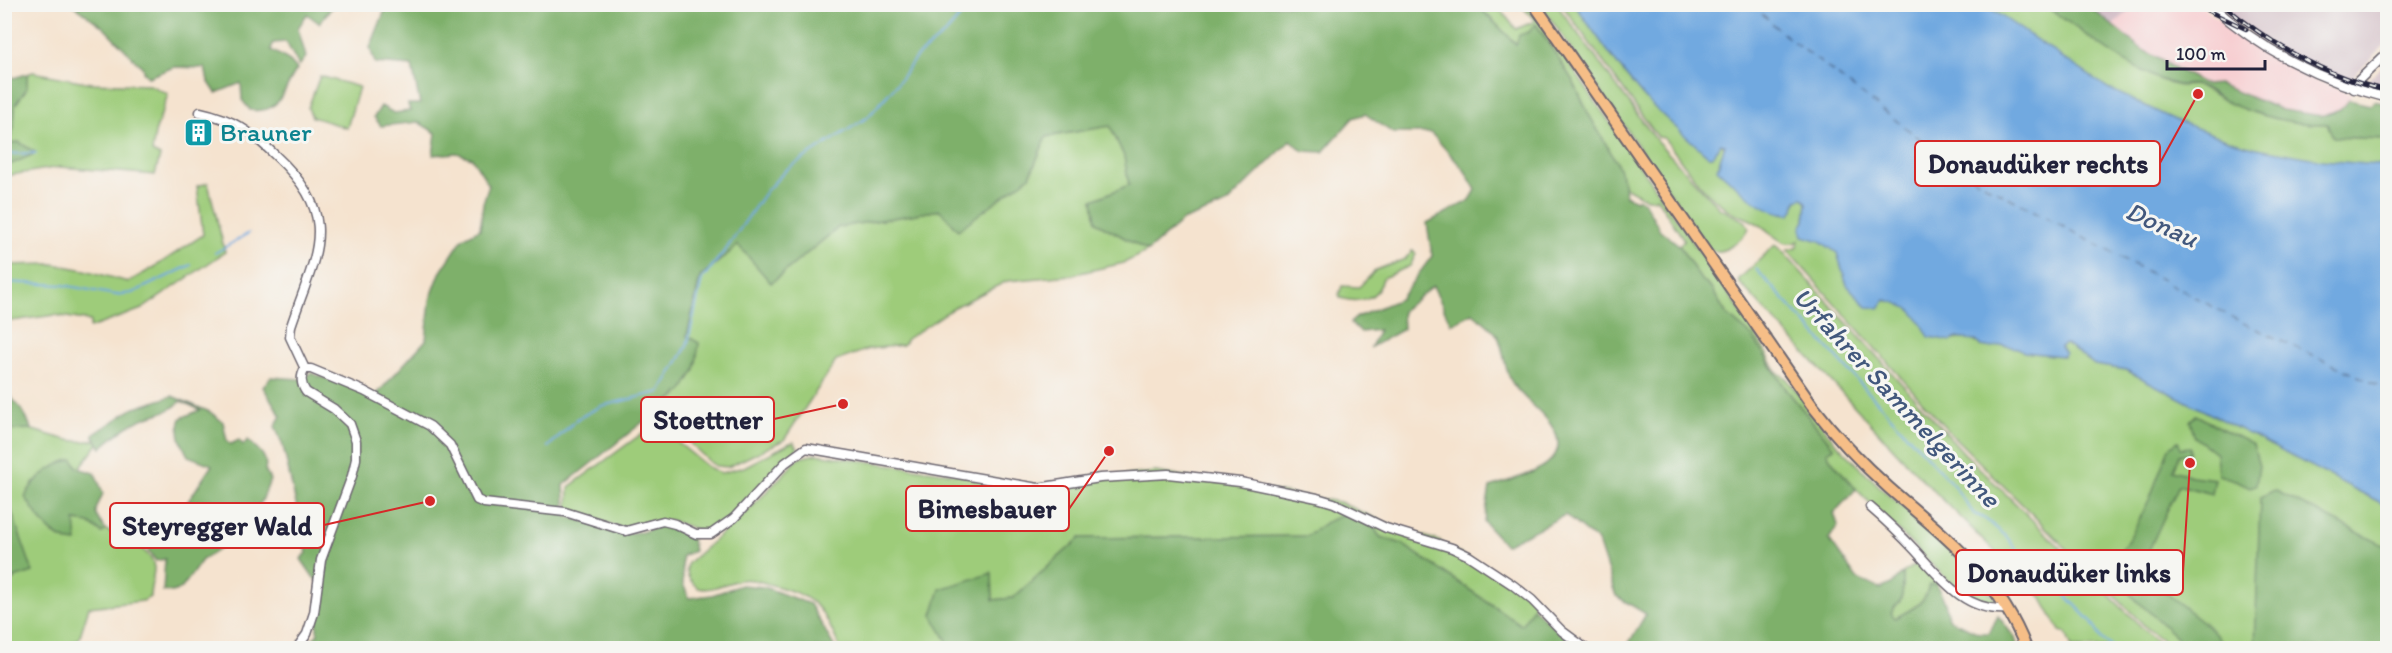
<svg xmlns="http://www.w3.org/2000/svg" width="2392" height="653" viewBox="0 0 2392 653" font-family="Itim,sans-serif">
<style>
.built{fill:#f7cfd2}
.industrial{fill:#d2bdc6}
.green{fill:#9ecc7a;stroke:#60775a;stroke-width:1.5}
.forest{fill:#7eb06a;stroke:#506952;stroke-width:1.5}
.water{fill:#71a9e0;stroke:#4a668e;stroke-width:1.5}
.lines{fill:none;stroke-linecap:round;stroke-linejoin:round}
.stream{stroke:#71a9e0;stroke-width:2}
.ferry{stroke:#42587d;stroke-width:1.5;stroke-dasharray:8 6;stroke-linecap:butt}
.minor-casing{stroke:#6c666f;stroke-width:11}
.major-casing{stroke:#6c666f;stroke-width:14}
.minor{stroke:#fff;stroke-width:8}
.major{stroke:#f6be87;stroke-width:10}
.rail-casing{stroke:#22223b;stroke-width:4.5}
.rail{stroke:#f6f6f2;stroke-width:2;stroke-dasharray:7;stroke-linecap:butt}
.labels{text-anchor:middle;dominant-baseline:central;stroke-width:6;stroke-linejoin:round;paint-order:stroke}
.culture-label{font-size:26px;fill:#0d838f;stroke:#f6f6f2;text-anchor:start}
.water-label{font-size:27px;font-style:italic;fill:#42587d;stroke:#f6f6f2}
.leader{fill:none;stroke:#d62828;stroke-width:2}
.callout-dot{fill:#d62828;stroke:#f6f6f2;stroke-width:2}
.callout{fill:#f6f6f2;stroke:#d62828;stroke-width:2}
.callout-label{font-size:27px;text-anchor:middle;font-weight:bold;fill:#22223b}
</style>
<rect width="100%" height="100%" fill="#f6f6f2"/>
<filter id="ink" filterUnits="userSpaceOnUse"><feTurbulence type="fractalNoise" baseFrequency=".0167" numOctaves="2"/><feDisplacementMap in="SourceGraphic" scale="12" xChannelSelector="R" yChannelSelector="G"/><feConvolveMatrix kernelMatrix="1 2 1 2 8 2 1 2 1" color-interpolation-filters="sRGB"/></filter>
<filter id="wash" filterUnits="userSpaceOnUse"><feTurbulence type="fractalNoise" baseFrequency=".008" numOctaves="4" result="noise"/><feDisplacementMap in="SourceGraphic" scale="24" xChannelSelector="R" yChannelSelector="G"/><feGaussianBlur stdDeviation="1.35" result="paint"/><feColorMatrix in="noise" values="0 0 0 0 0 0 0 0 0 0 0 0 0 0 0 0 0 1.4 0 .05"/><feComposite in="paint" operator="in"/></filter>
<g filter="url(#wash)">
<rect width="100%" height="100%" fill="#f5e3cf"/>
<polygon class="built" points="2136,5 2200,5 2234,32 2274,58 2315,80 2351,94 2349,100 2340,109 2330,114 2313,115 2282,110 2218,84 2206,85 2143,50 2112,26"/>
<g class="industrial">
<polygon points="2087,5 2136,5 2112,26"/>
<polygon points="2216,5 2387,5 2387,43 2347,82 2316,69 2271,45"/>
<polygon points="2387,61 2387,95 2365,89 2368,81"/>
</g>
<g class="green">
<polygon points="1477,5 1499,8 1516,29 1535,21 1521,5 1526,5 1541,23 1752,328 1777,372 1787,379 1833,440 1883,490 1948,545 1970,567 1996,601 1996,605 1989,606 1962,594 1856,489 1831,460 1827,452 1834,448 1786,389 1753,337 1727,315 1712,290 1699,277 1679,245 1684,240 1656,197 1654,199 1647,199 1625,187 1617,163 1589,115 1573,81 1537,25 1516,44"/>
<path d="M1541,5H1557L1657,141L1719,208L1745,221L1749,228C1743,240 1722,257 1709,249Z"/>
<path d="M1562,5H1575L1624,73L1645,98L1708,156H1712L1721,143L1793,204L1796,200L1803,198L1807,203L1805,221L1801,228L1838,253L1847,285L1885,300L1904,304L1951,341C1960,337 1973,339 1981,346L2001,345L2018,348L2024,352L2063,356L2059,347L2065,344L2095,365L2126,370L2387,506V648H2172L2148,629L1954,437L1787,250L1796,248L1799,241C1783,250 1773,233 1760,225C1749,218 1736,215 1726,208C1701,192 1682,161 1664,138L1658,137L1654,132Z"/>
<path d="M1985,5H2044L2104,47L2152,76L2171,84L2180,86L2197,85L2224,100L2257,113L2296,122L2328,124L2334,137L2387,139V166C2294,166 2190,135 2109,89C2066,64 2026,33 1985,5Z"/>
<polygon points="33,72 91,83 150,85 168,94 155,133 152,152 160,156 155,175 60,167 5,176 4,167 36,153 19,142 8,145 14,127 15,105 27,88 27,74"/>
<polygon points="320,76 359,87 347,128 312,117 308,108"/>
<polygon points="1110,126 1124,156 1129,185 1093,200 1096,222 1148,251 1124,263 1071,275 1007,281 955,307 907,339 903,345 869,349 836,361 784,440 728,467 716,466 711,463 680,434 652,415 683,390 687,336 700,277 739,245 771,283 839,227 940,210 1030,176 1046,137"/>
<polygon points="208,183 225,252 142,309 90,328 90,321 55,315 5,322 4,265 53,264 85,270 128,282 153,268 203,235 197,186"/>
<polygon points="1775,245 1783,252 1964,453 2163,648 2072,648 2066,633 2060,631 2041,597 1919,476 1739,282 1739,279"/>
<path d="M1413,250L1416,254L1410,266L1383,278C1379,299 1359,304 1340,298L1339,294L1342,286L1359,287L1376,270L1405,259Z"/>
<path d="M4,423L13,430C20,430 27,428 33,430C54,436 74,445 96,440L98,444L79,469L43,476L34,482L25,497L53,534L69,542L75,521L89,523L102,533L106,530C121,538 153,548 154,568C154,577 150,587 150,597L143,601L89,607L79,639L65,645L64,648H5V581L15,580L8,498L5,489Z"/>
<polygon points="655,424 708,467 721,473 744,467 790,443 794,442 798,448 725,524 706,533 670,520 624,529 568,510 569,487"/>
<path d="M816,454L1032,485L1156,472L1340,502L1390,525L1439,541L1535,599L1533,608L1522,625L1402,544L1380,537L1371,523L1327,522L1307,536L1080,538L1013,598L993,600L991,573L951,648H840C822,607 817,597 772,585C762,582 750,578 740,580C725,583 713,591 698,588C690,581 684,574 688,563L751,508L799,458Z"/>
<path d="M1921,561L1938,581L1937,585H1929C1925,605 1911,609 1895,618L1891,614C1893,606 1896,607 1900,601C1904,593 1903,582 1903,573Z"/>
</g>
<g class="forest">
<path d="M73,5H334L319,23L307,14L298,28L306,57L299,66L286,42L273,43L271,50L290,61L297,69C283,89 281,115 250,110L242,100L241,83L216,93L208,81L205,68L174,67L148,77L143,71V68L103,27Z"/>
<path d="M387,5H1477L1516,44L1519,35L1529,32L1536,24L1573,81L1589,115L1617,163L1624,182L1625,195L1636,200L1638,198L1645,203L1660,230L1679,245L1699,277L1712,290L1727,315L1753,337L1786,389L1834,448L1827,452L1831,460L1856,489L1834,513L1838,525L1829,539L1857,579L1881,589L1893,583L1903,573C1903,582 1904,593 1900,601C1896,607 1893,606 1891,614L1895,618C1911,609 1925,605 1929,585L1936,584L1945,602L1948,619L1979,633H1989L1998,616L2015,638L2018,648H1626L1646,614L1616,596L1598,542L1565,515L1505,545L1484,522L1490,487C1517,477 1579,466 1551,425C1540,409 1523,399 1513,384C1503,370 1505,349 1497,335C1492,327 1480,319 1473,313L1451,324L1433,286L1402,311L1403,329L1371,347L1379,330L1361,332L1350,323L1357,317L1400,299L1432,256L1427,223L1470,200L1476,190L1465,171L1431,133H1393L1365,114L1353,118L1323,152L1303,151L1291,140L1226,204L1182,221L1148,251L1096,222L1093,200L1129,185L1124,156L1110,126L1046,137L1030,176L958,230L940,210L839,227L771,283L738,245L700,277L687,336L699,343L695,370L683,390L564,485L566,516L627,533L642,532L666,524L681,530L692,540L694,551L682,556L683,584L689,598L712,595L741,585L764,587L810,604L835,648H302L318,634C314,622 321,599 322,584L314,578L301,559L307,553L283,446L275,426L281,416L263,387L271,377L300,379L311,373L375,396L426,340L430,300L440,273L463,238L480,229L483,203L489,185L472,158L457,153L433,155L436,133L418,122L381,126L374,117L381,106L394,113L410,111L408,104H420L412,66L375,63L370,48Z"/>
<path d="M2044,5H2087L2143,50L2164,62L2206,85L2218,84L2282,110L2322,116L2340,109L2349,100L2370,105L2375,101L2387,104V139L2333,137L2327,124C2294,125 2255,116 2225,101C2216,96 2206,87 2197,85C2189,83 2181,87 2174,84C2130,72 2082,31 2044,5Z"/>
<polygon points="5,68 13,78 27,74 27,88 15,105 14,127 8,144 19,142 36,153 5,167"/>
<path d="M5,391C16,402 27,414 31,429L13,430L5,423Z"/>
<path d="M172,396L210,412L223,422L227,441L231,444L239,440L243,445L248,440C257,449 269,456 265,470L270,480L262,501L256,510L238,525L229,543L202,560L182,588L173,592L163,591L165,559L156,561L145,546L149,537L179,515L212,465L188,456C181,443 176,432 181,418L200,410L181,401C170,412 162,412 148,417C131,422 114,436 101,448L93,435L132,409Z"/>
<polygon points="2196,415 2253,445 2259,466 2256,485 2250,487 2238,481 2218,475 2216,453 2195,437 2190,421"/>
<polygon points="2178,441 2181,448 2190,447 2190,453 2179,455 2173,470 2192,476 2215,479 2212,494 2179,485 2142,565 2145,576 2209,627 2223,643 2222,648 2188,648 2103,569 2115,561 2133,532 2149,500 2169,448"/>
<path d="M73,459L78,468L95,473L103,493C96,513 90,509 106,530L102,533L89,523L75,521L77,542C52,542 38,516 25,497C33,479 53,464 73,459Z"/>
<polygon points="4,490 33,572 5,581 4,581"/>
<polygon points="2274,490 2387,547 2387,648 2255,648 2260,498"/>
<polygon points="1344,514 1371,523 1380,537 1402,544 1521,625 1533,608 1578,648 951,648 932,615 940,589 992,573 993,600 1013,598 1080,538 1307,536 1327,522"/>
</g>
<path class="water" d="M1575,5H1985L2108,88L2175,120L2231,141L2257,148L2322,160L2387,166V506L2126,370L2095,365L2065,344L2060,347L2065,353L2063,356L2024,352L2018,348L2001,345L1992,348L1981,346L1976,341L1957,338L1951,341L1929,337C1917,314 1911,305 1885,300L1879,308L1867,307L1847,285L1837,253L1820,241L1803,236L1801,228L1805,221L1807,203L1803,198L1796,200L1794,210L1790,214C1763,214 1736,186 1717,169L1725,145L1721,143L1712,156H1708C1687,137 1664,118 1644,97C1618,68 1597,36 1575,5Z"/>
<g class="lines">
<g class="stream">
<polyline points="4,154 36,153"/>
<polyline points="215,253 249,233"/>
<polyline points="1756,269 1954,486 1974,514 1984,518 2006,536 2023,559 2047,576 2090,620 2102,639 2113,648"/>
<polyline points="4,282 63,285 116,295 132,293 191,265"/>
<polyline points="548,447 577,419 601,406 660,392 687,346 702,279 727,248 766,191 787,169 868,117 897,84 916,57 945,34 971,4"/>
</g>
<polyline class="ferry" points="1752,4 1781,32 1967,175 2241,322 2388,390"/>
</g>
</g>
<g filter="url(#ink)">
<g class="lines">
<defs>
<g id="minor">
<path d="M2210,4C2260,50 2322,82 2388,98"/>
<polyline points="2354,89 2357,82 2388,52"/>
<path d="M200,112C233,119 251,132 275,155C343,218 316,252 291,326L290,337L305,369C300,376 301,385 306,392L334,409L350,424L356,441V459L352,476L321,560L314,613L307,634L297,648"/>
<polyline points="305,369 311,369 364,391 430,426 450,445 477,500 484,503 565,512 626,531 663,521 675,524 696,534 711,534 734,518 785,463 806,448 1038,488 1100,478 1168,474 1240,482 1317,498 1334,503 1386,528 1452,548 1469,556 1513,585 1532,600 1562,631 1585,648"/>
<path d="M1870,507C1885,520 1900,534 1914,549C1940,577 1964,612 2007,609"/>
</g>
<path id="major" d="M1534,4L1811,404C1834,434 1860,462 1889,488C1945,537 1998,575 2026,648"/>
</defs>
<use href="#minor" class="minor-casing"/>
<use href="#major" class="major-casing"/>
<use href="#minor" class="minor"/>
<use href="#major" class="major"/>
<defs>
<g id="rail">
<polyline points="2194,4 2246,29"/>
<path d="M2222,4C2270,44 2327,77 2388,91"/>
</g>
</defs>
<use href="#rail" class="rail-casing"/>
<use href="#rail" class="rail"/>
</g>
</g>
<defs>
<symbol id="building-square" viewBox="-11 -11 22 22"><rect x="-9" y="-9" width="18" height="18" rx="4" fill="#0f9aa8" stroke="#f6f6f2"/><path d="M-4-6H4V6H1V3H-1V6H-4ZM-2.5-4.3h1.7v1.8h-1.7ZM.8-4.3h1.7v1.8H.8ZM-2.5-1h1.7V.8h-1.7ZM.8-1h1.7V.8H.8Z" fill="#fff"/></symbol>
</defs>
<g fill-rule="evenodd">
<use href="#building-square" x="182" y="116" width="33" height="33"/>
</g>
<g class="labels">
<g class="culture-label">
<text x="220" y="132">Brauner</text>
</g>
<g class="water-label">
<text transform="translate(2162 224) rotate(24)">Donau</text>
<text transform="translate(1897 397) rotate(47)">Urfahrer Sammelgerinne</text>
</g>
</g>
<path class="leader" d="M2198 94L2160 163M843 404L774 419M1109 451L1069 509M430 501L324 525M2190 463L2183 572"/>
<g class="callout-dot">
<circle cx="2198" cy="94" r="6"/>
<circle cx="843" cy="404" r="6"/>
<circle cx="1109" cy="451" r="6"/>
<circle cx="430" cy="501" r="6"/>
<circle cx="2190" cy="463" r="6"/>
</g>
<g class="callout">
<rect x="1915" y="141" width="245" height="45" rx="6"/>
<rect x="641" y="397" width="133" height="45" rx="6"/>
<rect x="906" y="486" width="163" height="45" rx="6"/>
<rect x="110" y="503" width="214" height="45" rx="6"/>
<rect x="1956" y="550" width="227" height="45" rx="6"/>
</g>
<g class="callout-label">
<text x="2038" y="173">Donaudüker rechts</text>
<text x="708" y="429">Stoettner</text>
<text x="987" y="518">Bimesbauer</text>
<text x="217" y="535">Steyregger Wald</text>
<text x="2069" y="582">Donaudüker links</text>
</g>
<rect width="2392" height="653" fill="none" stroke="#f6f6f2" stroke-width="24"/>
<path d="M2167 60v9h98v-9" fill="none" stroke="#22223b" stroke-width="3"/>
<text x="2176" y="60" font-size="18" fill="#22223b" stroke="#f6f6f2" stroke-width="4.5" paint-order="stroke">100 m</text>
</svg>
